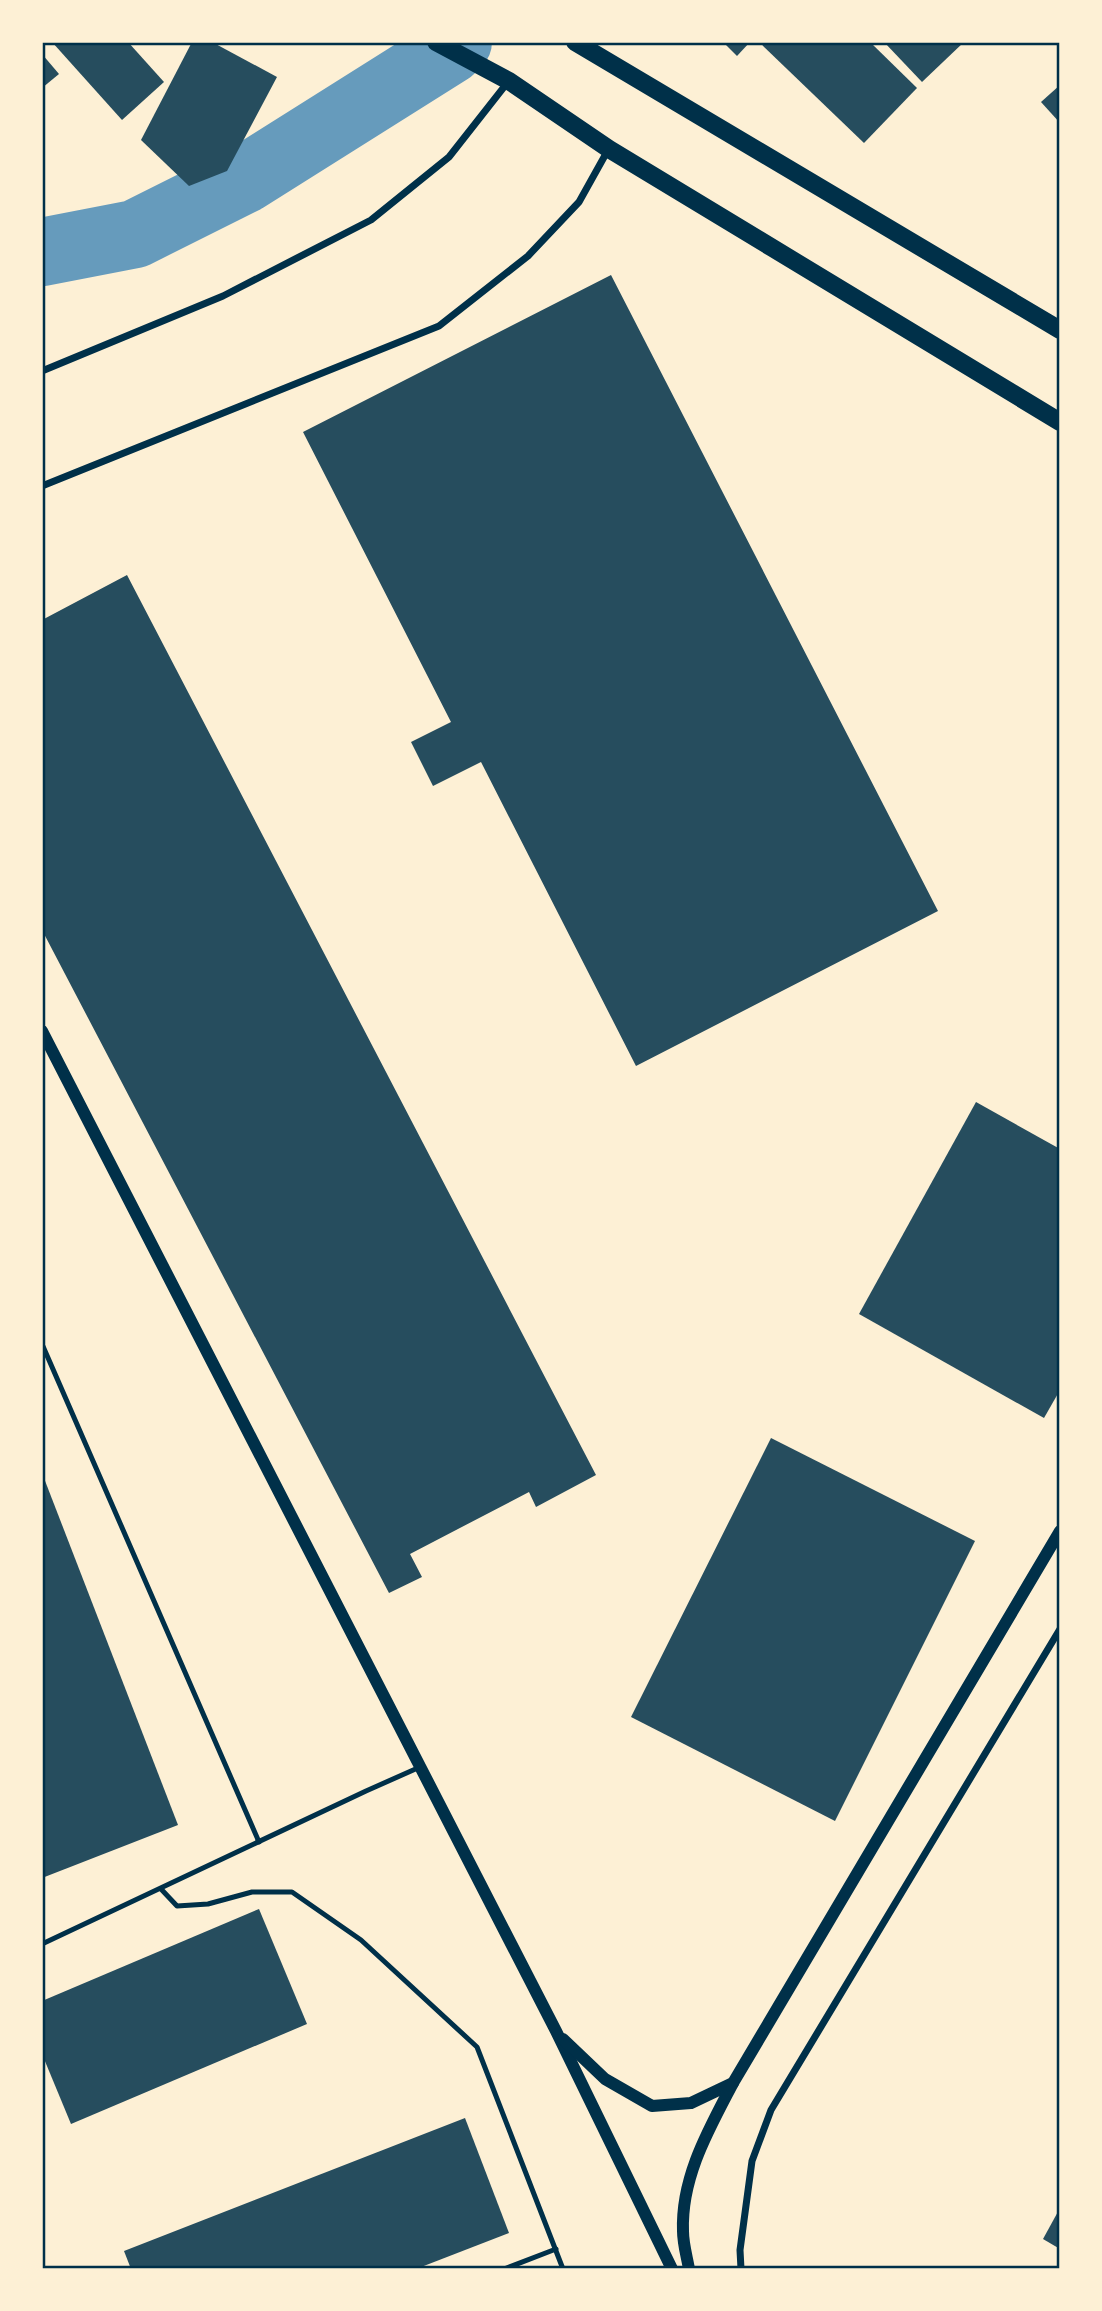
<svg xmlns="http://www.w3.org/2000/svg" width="1102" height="2311" viewBox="0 0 1102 2311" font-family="Helvetica,sans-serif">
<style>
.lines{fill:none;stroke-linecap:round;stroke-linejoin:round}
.river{stroke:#669bbc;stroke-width:68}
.building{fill:#264d5e}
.service{stroke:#003049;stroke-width:5}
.minor{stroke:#003049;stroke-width:7}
.tertiary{stroke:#003049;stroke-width:12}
.primary{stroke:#003049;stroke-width:18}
.neatline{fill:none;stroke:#003049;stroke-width:2.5}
</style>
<rect width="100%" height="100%" fill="#fdf0d5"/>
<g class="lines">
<polyline class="river" points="42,252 135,234 245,179 450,50 458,42"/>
</g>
<g class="building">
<polygon points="52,42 128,42 164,82 122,120"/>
<polygon points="192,42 212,42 277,77 227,171 189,186 141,140"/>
<polygon points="723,42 750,42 737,56"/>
<polygon points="759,42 870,42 917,88 864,143"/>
<polygon points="884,42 964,42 922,82"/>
<polygon points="42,54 59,74 42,88"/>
<polygon points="1060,85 1060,123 1041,102"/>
<polygon points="611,275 938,911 636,1066 481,762 433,786 411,742 451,722 303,432"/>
<polygon points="127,575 596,1475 536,1507 529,1492 410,1554 422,1577 389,1593 42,930 42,620"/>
<polygon points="976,1102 1060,1149 1060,1390 1044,1418 859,1314"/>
<polygon points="771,1438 975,1541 835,1821 631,1717"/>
<polygon points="42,1473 178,1825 42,1878"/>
<polygon points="259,1909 307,2024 71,2124 42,2054 42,2001"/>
<polygon points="465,2118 509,2233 416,2269 131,2269 124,2251"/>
<polygon points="1060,2208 1060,2249 1043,2239"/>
</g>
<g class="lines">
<g class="service">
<polyline points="42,1344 259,1842"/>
<polyline points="161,1889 177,1906 208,1904 252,1892 292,1892 361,1940 477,2047 563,2269"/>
<polyline points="42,1944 366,1791 420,1767"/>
<polyline points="504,2269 556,2249"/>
</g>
<g class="minor">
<polyline points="42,371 223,296 371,220 449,157 508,82"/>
<polyline points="42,486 439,326 528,256 579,202 608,150"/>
<polyline points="741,2269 740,2250 752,2161 771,2110 1060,1629"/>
</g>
<g class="tertiary">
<polyline points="42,1031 556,2031 672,2269"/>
<polyline points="563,2039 605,2079 652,2106 691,2103 733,2083 1060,1531"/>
<path d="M689,2269C687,2257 683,2244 683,2231C681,2177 709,2129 733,2083"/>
</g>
<g class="primary">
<polyline points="436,42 509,81 609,149 1060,422"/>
<polyline points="575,42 1060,330"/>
</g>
</g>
<rect width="1102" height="2311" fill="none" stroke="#fdf0d5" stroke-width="88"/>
<rect x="44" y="44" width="1014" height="2223" class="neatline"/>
</svg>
